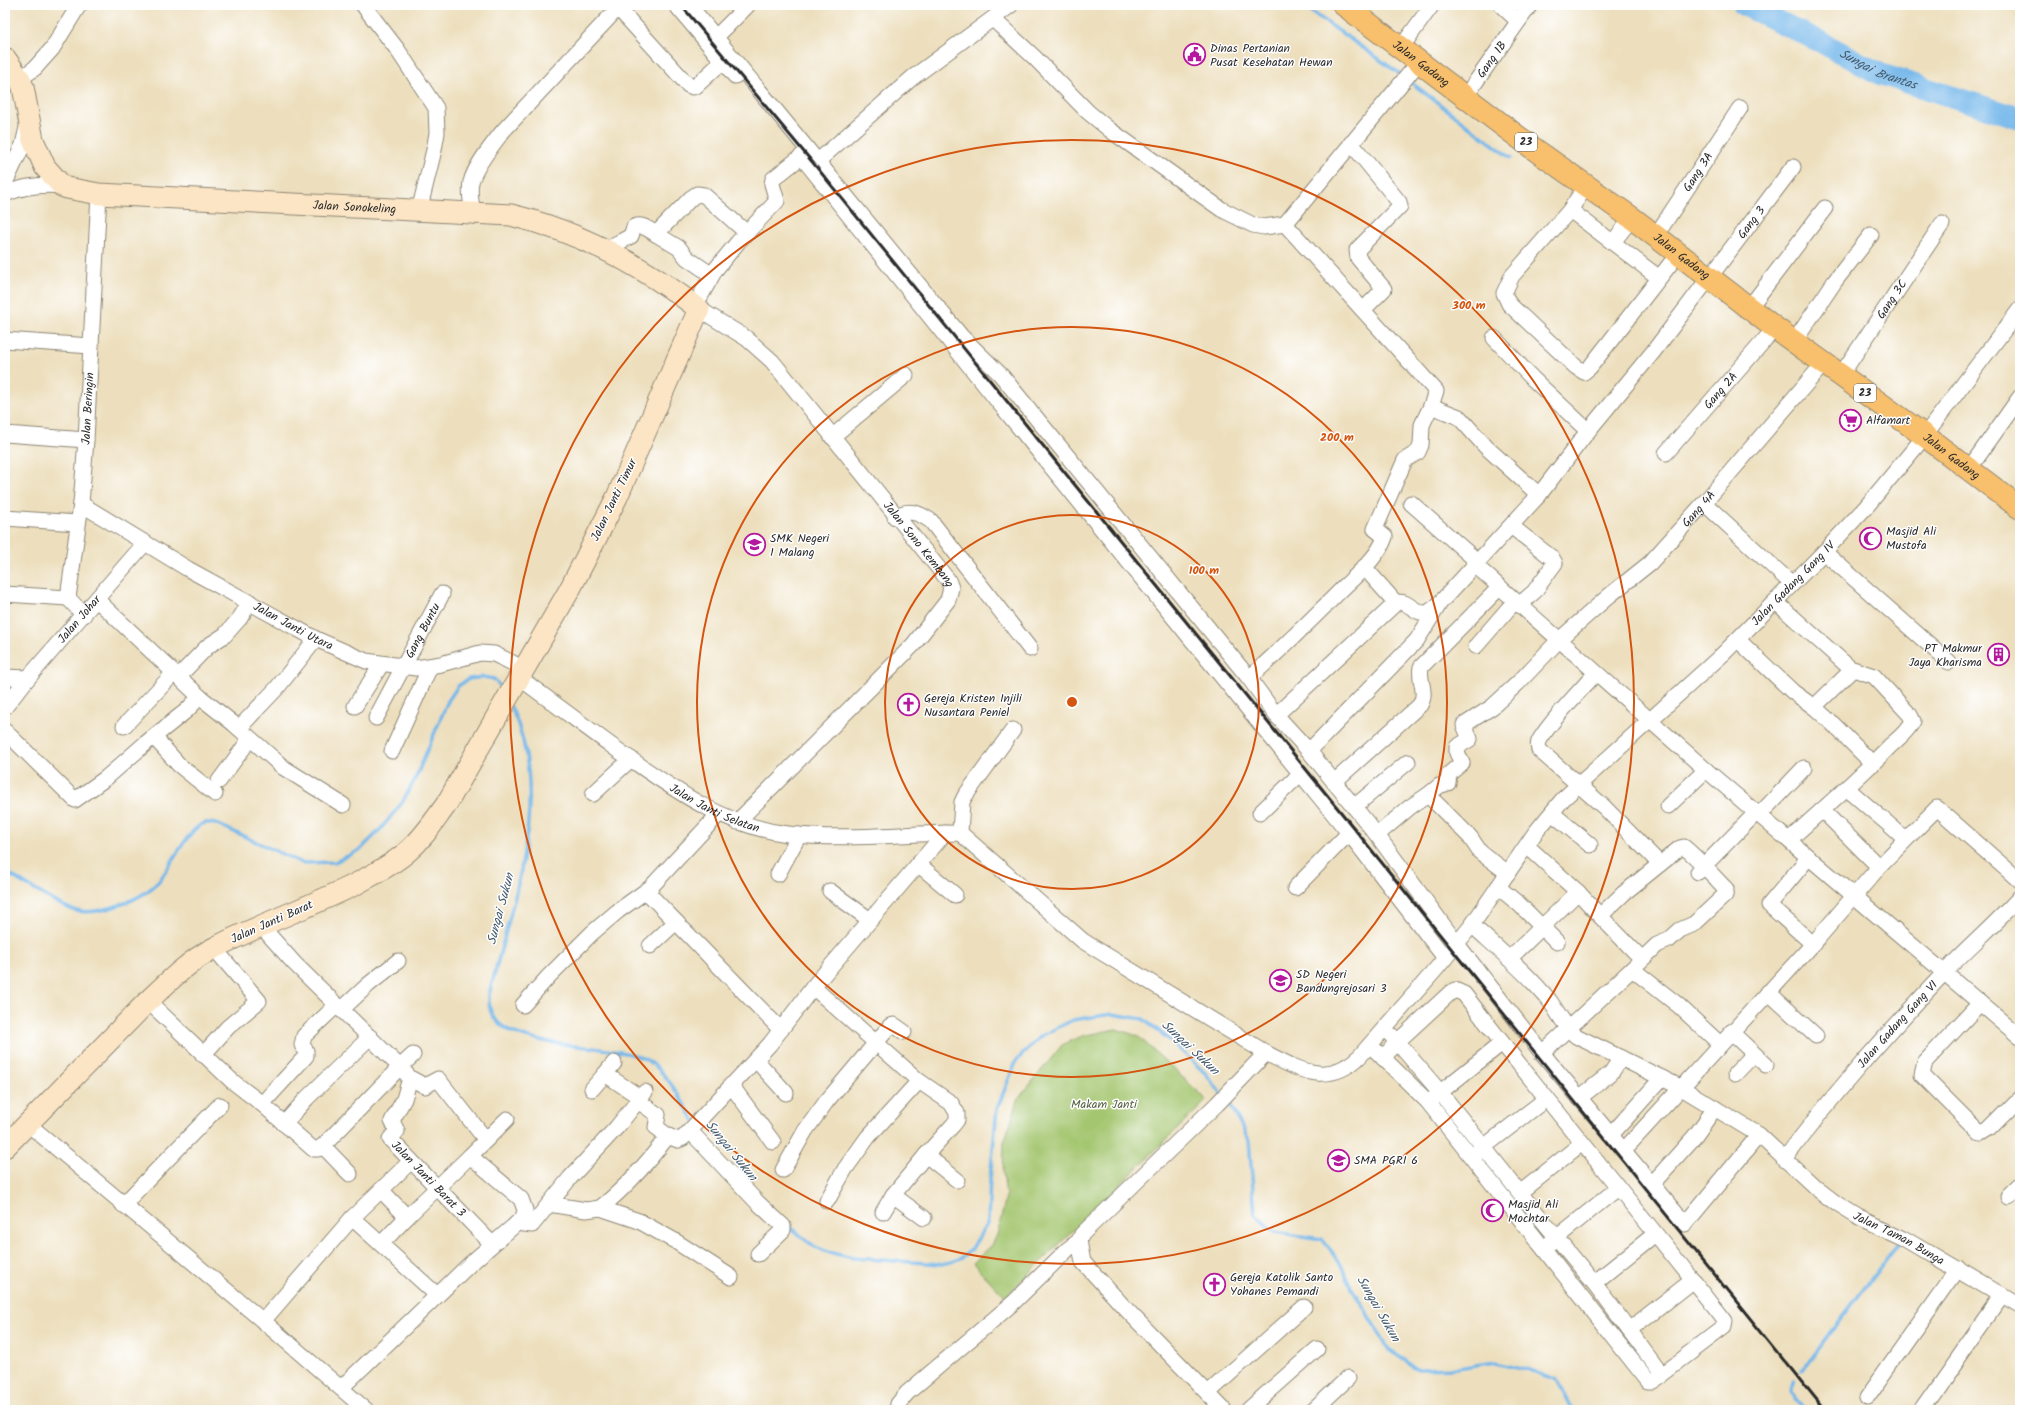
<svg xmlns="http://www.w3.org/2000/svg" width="2025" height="1415" viewBox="0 0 2025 1415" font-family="Kalam,sans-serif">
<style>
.green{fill:#a4c66f;stroke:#68784d}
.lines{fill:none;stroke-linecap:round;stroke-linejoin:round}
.stream{stroke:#74b7ea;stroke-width:3.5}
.river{stroke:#74b7ea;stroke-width:22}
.street-casing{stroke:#8c8574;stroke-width:17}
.secondary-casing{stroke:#8c8574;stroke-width:23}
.highway-casing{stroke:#8c8574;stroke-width:24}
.street{stroke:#fff;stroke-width:15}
.secondary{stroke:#fce5c4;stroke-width:21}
.highway{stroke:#f8bf6c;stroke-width:22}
.rail{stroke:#2b2b2b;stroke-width:3}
.ring{fill:none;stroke:#d5540f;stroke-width:2}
.labels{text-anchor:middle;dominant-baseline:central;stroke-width:3;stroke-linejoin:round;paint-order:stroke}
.shield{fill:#fff;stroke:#6b6b6b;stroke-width:1}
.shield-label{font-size:11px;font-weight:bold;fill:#2b2b2b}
.poi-label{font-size:12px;fill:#2b2b2b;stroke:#fff;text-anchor:start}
.street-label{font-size:12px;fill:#2b2b2b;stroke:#fff}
.park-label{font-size:12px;fill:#556143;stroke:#fff}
.water-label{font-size:13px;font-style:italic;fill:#455c6e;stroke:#fff}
.centre{fill:#d5540f;stroke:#fff;stroke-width:2}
.ring-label{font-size:12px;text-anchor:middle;font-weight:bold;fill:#d5540f;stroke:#fff;stroke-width:3;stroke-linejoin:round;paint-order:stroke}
</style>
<rect width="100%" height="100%" fill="#fff"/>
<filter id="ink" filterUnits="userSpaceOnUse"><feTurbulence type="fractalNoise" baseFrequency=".025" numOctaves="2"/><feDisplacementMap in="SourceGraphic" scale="8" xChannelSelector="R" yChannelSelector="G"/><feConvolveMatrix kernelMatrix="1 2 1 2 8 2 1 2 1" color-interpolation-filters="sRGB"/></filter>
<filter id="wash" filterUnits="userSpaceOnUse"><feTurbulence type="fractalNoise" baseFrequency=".012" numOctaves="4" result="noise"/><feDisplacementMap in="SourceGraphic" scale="16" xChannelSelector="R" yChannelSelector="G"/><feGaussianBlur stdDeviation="0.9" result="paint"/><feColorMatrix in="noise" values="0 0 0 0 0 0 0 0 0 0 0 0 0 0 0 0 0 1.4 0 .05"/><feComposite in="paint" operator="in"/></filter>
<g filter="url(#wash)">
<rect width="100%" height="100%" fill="#eddfbd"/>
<polygon class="green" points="1116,1029 1138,1036 1207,1100 1005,1297 973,1263 992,1245 997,1235 1006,1197 1003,1173 1004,1142 1019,1098 1062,1045 1082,1036"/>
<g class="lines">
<g class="stream">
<polyline points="1302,5 1403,76"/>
<polyline points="1409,81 1511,158"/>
<path d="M511,707C554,796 511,906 489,995C489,1003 489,1011 494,1018C518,1051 608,1042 645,1059C665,1069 682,1101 694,1120"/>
<path d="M5,871C16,879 65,909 77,911C100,915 142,900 158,882C171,868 187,828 205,823C209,822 214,824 217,824L302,863L335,862L360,850L379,831L402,803L416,777L448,701L458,686L469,679L483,677L494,679L503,690"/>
<polyline points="1226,1100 1232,1108 1249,1140 1255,1214 1274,1232 1322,1239 1339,1261 1354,1292 1389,1350 1418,1369 1458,1368 1495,1362 1527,1369 1557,1380 1573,1410"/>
<polyline points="699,1127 706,1138"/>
<polyline points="788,1226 815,1247 828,1252 853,1258 941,1264 951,1262 961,1258 971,1250 988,1222 990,1179 997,1109 1016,1061 1041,1036 1073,1020 1112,1014 1143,1019 1170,1040 1206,1074 1222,1095"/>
<polyline points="1802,1371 1899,1242"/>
<polyline points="1794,1381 1790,1391 1806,1410"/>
</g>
<path class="river" id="s1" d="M1744,5L1821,42L1880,74L2020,118"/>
</g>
</g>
<g filter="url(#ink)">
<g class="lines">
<defs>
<g id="street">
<polyline points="363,5 397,49 436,108 437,133 434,150 419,211"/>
<polyline points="676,5 735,76"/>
<polyline points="689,5 961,336 1001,375 1249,678 1276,715 1309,751 1377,835 1457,944 1542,1053 1685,1224 1759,1135"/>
<polyline points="1501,5 1518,21"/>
<polyline points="618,8 688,85 693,87 696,86 723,61"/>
<polyline points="993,19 1034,57 1088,112 1110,130 1221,209 1253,225 1264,227 1285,224 1419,62"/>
<polyline points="716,37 748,5"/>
<polyline points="1400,49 1432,5"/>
<polyline points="20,79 35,68 52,49 79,5"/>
<path id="s2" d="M1465,97L1530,5"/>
<polyline points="1351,143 1399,202 1400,206 1357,250 1358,258 1384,289 1363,310"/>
<polyline points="818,161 912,78 1011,5"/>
<polyline points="806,162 996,399 1349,833 1445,958"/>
<polyline points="5,183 23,145 28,123"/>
<polyline points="1586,186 1570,210 1512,276 1504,293 1509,304 1576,367 1584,372 1590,367 1678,254"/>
<path d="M5,194C24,186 42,184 62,186"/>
<polyline points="1570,210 1658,277"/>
<path d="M473,213C471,203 469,192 471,182C475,166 493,144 503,131L618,8L617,5"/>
<polyline points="1285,224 1436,391 1431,406 1459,417 1486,447 1539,495"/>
<path id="s3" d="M1655,237L1740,108"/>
<polyline points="1613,242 1632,218"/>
<path d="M605,250L631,236L634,227C642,223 649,230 656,234"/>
<polyline points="712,275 687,258 679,248 656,234 691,198 697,194 704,195 747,233"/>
<polyline points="695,306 715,270 738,242 777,201 772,184 773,179 802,156"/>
<polyline points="1749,308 1825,208"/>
<path id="s4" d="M699,309L746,338L772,361L948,580L951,588L948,600L913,645L737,822"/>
<polyline points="1494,338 1533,379 1588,431"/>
<polyline points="5,340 91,346"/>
<polyline points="1794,342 1835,281 1871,235"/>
<path id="s5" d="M1841,375L1942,224"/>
<polyline points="5,434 86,440"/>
<polyline points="832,437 906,375"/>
<path id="s6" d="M1666,453L1775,328"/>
<polyline points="1969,469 2020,397"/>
<polyline points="1411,503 1478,562"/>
<polyline points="1704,503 1792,584"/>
<path id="s7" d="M81,504L188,569L316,639L366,661L416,668L441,664L480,653L494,654L525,669"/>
<path d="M895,517C909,508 919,513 931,521L1030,649"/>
<polyline points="5,518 77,523"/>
<polyline points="1511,526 1552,558 1555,563 1534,592 1519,605"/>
<polyline points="1824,552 1949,662"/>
<polyline points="1475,565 1706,770 2020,1037"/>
<polyline points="5,594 68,598"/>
<polyline points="97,600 200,697"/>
<polyline points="1776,602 1851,669"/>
<path id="s8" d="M1396,603C1408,599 1413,613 1425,613C1429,613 1435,607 1438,605L1539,495L1588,431L1653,352L1793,167"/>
<path id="s9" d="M84,615L68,598L81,504L86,440L99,194"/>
<polyline points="1738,640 1793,692 1814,707"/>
<polyline points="1476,646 1515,601"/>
<path d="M1596,673C1580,691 1550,721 1539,741C1538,744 1538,746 1539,750L1604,807L1660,864"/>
<path id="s10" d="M5,677L28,678L145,543"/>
<polyline points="178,677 208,646 225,635 240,618 250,602"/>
<path id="s11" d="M520,678C550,701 581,723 612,746C666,784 721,826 788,834C845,841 903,833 960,833L1083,941L1266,1053C1299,1070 1328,1087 1360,1056L1437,968L1472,925L1535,833L1563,799L1723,654L1824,552L1866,507L1919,443L2020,309"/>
<path d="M1249,678C1281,650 1310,621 1340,591C1356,575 1378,558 1385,537L1375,529L1405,460L1418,452L1421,445L1422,425L1431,406"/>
<polyline points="355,706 381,665"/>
<polyline points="5,707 28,678"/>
<polyline points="1276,715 1396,603 1364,567"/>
<path id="s12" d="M376,718L442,594"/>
<polyline points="124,726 174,673"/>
<polyline points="239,728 277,688 316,639"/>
<polyline points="5,731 75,800 106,778 146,743 186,711 200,697 234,724 284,768 343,805"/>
<polyline points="154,737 179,765 215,794"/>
<polyline points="392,751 430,667"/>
<polyline points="1309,751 1417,640 1438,606"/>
<polyline points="219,781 250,739"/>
<path d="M1334,782L1420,705C1428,692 1418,681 1421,667L1500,587"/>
<path d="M1847,788C1866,806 1886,821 1905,839"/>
<polyline points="593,794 631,759"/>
<polyline points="1668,806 1706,770"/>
<polyline points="1354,807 1408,762"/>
<polyline points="1822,810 1879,867"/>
<polyline points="1260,813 1300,774"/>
<polyline points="1552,813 1590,845"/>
<polyline points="1759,815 1804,768"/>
<polyline points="960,833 962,802 965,796 1013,730"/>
<polyline points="1377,835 1410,807 1428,795"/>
<path d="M1789,840C1823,809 1858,779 1890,746C1898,739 1908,731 1913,721L1910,715L1874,676L1853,669L1814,707L1833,724L1873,764"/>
<polyline points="1527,846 1578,892"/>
<polyline points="1808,858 1769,905 1813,944"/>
<polyline points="918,864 955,895"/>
<polyline points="1698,872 1756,813"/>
<path id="s13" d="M1508,873L1480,852L1470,837L1428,795L1439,786L1448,783L1449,774L1462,763L1457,753V747L1470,739L1464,725L1492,707L1518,683L1559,640L1610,595L1650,563L1704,503L1824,363"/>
<polyline points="778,874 799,835"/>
<polyline points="1498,887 1520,905 1557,942"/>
<polyline points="1295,888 1349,833"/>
<polyline points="646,891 781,1030"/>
<polyline points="830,891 870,920"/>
<path id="s14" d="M1472,925C1498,949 1526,972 1549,1000C1558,1012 1564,1026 1576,1036L1680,1087L1759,1135L1816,1188L1837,1204L1858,1217L1903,1238L2020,1307"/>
<polyline points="262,927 294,963 400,1067 413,1055"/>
<polyline points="650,946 676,922"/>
<polyline points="1509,959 1578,892 1600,916"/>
<polyline points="1632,969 1678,1005 1720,1044"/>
<polyline points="813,987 919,1081 951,1103 957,1113 957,1120 953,1125 926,1155 893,1195 924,1218"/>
<polyline points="1768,992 1816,1036"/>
<path id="s15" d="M148,1001L232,1081L262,1104L313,1149H318L323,1146L400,1067L410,1078L404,1099L392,1121L397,1131L390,1139L492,1244"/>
<polyline points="1980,1003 1925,1062 1922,1075 1981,1134 1989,1129 2020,1098"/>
<polyline points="523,1005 549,976 592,933 618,911 650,888 718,815"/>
<polyline points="341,1010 368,985 398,961"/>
<polyline points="1731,1032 1766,1065"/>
<polyline points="1391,1035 1440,1092 1520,1193 1594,1283 1662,1374"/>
<path d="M1370,1045L1428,1102L1648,1381H1652L1662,1374L1724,1327L1725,1321C1639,1211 1549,1104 1464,994L1455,990L1450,993L1397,1042L1383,1058"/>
<path d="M1542,1053L1632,969L1657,945L1669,940L1680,930L1694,924L1725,895L1726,889C1711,874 1700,860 1684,847L1680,848L1624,893L1600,916L1642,959"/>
<polyline points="203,1055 228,1027 259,1001 214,948"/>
<polyline points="756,1060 786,1093"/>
<polyline points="605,1074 614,1063"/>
<polyline points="1735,1074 1754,1054"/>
<polyline points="410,1078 425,1086 438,1079 486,1140 470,1156"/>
<polyline points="731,1085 773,1142"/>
<polyline points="592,1089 605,1074 641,1098"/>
<polyline points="1433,1098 1502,1043"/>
<polyline points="1579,1098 1611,1073 1621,1058"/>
<polyline points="638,1101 658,1115 656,1127 668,1136"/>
<polyline points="262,1104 306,1056 306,1051 302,1045 304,1036 337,1005"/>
<polyline points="28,1124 263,1321 366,1410"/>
<polyline points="284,1124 307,1098 370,1037"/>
<polyline points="690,1131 757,1202 783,1226 783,1230 758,1254"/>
<polyline points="1611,1135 1662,1078"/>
<polyline points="486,1140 507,1119"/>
<polyline points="323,1146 350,1174"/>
<polyline points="1624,1150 1813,944 1879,867 1937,808 2020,881"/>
<polyline points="1476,1153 1546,1099"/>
<polyline points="926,1155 957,1180"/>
<path id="s16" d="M1784,1160C1832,1095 1887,1034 1942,975C1967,948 1995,925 2020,897"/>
<polyline points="783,1170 805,1131 826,1102 890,1026 894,1025 904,1032"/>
<polyline points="1652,1184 1695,1136 1715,1108"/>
<polyline points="381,1190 407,1217 381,1244"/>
<polyline points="1520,1193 1582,1143"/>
<polyline points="2009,1197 2020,1186"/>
<polyline points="827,1201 845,1169 868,1137 919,1081"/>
<polyline points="549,1204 586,1210 600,1208 639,1221 675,1241 731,1277"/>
<polyline points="123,1205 220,1105"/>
<path d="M600,1208C626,1188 648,1162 668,1136L678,1140L683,1138L770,1044L813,987L945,833"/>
<polyline points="883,1212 893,1195"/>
<polyline points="352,1218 437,1295"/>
<polyline points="517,1223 532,1225 570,1178 617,1127 645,1092"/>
<polyline points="1550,1243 1618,1188"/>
<polyline points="1594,1283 1655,1234"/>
<polyline points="263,1321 352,1218 411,1161"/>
<polyline points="1629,1330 1693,1280"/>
<polyline points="341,1388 470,1264 523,1218 525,1210 521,1199 470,1156 407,1217"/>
<polyline points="1208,1393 1304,1307"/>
<polyline points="1867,1397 1958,1269"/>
<polyline points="897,1410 898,1404 907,1393 1013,1303 1068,1249 1079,1241"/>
<polyline points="1224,1410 1124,1307 1083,1262 1079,1241 1082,1234 1217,1104 1266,1053"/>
<polyline points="1248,1410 1317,1349"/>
<polyline points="1314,1410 1348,1378"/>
<polyline points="1921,1410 2001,1296"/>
</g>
<g id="secondary">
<path id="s17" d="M5,58L20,79L23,87L33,140L45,167L62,186L67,188L99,194L511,215C580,232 643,266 699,309L617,497L570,589L446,805C434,821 423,839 407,852C392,865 374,874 356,884C310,907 260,924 214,948C189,961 168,982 148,1001L5,1147"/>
</g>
<g id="highway">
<path id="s18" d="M1344,5L1534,149L1632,218L1775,328L1925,436L2020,508"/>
</g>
</defs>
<use href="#street" class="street-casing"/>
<use href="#secondary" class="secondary-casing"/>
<use href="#highway" class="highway-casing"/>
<use href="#street" class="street"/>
<use href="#secondary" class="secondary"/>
<use href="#highway" class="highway"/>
<polyline class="rail" points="681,5 814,164 1361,837 1824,1410"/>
</g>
</g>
<g class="ring">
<circle cx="1072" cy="702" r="187"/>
<circle cx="1072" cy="702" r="375"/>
<circle cx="1072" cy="702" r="562"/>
</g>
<defs>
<symbol id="civic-ring" viewBox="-11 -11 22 22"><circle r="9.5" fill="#fff" stroke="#b5179e" stroke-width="1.5"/><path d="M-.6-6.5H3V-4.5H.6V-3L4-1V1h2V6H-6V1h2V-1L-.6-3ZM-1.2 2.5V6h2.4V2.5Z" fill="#b5179e"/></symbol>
<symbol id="supermarket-ring" viewBox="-11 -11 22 22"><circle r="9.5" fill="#fff" stroke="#b5179e" stroke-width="1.5"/><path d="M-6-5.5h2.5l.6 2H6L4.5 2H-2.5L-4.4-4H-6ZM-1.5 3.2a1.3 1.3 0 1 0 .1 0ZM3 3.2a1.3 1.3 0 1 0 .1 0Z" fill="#b5179e"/></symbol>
<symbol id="mosque-ring" viewBox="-11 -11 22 22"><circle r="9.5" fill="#fff" stroke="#b5179e" stroke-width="1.5"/><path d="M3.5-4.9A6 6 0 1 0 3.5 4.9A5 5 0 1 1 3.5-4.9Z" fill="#b5179e"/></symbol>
<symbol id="school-ring" viewBox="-11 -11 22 22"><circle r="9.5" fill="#fff" stroke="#b5179e" stroke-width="1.5"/><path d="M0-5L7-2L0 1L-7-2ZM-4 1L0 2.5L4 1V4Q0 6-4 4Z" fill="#b5179e"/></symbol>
<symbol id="building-ring" viewBox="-11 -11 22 22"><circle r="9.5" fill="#fff" stroke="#b5179e" stroke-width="1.5"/><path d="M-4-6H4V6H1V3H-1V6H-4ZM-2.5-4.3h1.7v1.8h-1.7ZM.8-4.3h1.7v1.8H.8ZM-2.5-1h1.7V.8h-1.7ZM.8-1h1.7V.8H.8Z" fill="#b5179e"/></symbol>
<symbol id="church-ring" viewBox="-11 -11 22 22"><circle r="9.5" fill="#fff" stroke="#b5179e" stroke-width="1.5"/><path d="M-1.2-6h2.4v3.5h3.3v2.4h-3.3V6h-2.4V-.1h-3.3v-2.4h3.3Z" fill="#b5179e"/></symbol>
</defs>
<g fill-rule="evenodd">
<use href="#civic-ring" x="1182" y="42" width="25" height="25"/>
<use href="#supermarket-ring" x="1838" y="408" width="25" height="25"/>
<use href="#mosque-ring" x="1858" y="526" width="25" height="25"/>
<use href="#school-ring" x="742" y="532" width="25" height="25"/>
<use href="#building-ring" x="1986" y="642" width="25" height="25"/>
<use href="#church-ring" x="896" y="692" width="25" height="25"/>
<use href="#school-ring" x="1268" y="968" width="25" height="25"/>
<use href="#school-ring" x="1326" y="1148" width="25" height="25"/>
<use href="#mosque-ring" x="1480" y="1198" width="25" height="25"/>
<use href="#church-ring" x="1202" y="1272" width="25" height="25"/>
</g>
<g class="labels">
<g class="shield">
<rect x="1515" y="133" width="22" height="18" rx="3"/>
<rect x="1854" y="384" width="22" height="18" rx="3"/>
</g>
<g class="shield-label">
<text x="1526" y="142">23</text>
<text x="1865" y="393">23</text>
</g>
<g class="poi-label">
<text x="1210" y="48">Dinas Pertanian<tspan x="1210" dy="14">Pusat Kesehatan Hewan</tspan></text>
<text x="1866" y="420">Alfamart</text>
<text x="1886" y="531">Masjid Ali<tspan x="1886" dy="14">Mustofa</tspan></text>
<text x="770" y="538">SMK Negeri<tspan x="770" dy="14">1 Malang</tspan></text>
<text x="1982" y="648" text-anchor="end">PT Makmur<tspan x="1982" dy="14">Jaya Kharisma</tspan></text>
<text x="924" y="698">Gereja Kristen Injili<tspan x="924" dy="14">Nusantara Peniel</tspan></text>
<text x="1296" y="974">SD Negeri<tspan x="1296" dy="14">Bandungrejosari 3</tspan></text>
<text x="1354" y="1160">SMA PGRI 6</text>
<text x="1508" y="1204">Masjid Ali<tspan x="1508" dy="14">Mochtar</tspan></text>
<text x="1230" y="1277">Gereja Katolik Santo<tspan x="1230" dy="14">Yohanes Pemandi</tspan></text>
</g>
<g class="street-label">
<text stroke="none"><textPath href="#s2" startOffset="46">Gang 1B</textPath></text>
<text stroke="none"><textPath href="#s18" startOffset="97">Jalan Gadang</textPath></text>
<text stroke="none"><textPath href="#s3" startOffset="78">Gang 3A</textPath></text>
<text stroke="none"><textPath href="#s17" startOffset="437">Jalan Sonokeling</textPath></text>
<text stroke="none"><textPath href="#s8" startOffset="542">Gang 3</textPath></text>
<text stroke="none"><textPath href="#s18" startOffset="421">Jalan Gadang</textPath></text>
<text stroke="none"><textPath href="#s5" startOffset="91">Gang 3C</textPath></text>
<text stroke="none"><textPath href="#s6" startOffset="83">Gang 2A</textPath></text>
<text stroke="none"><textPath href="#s9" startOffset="214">Jalan Beringin</textPath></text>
<text stroke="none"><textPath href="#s18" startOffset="757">Jalan Gadang</textPath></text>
<text transform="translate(614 500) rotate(-64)">Jalan Janti Timur</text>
<text stroke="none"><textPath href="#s13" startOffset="530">Gang 4A</textPath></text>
<text stroke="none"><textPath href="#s4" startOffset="325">Jalan Sono Kembang</textPath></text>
<text stroke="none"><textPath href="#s11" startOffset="1610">Jalan Gadang Gang IV</textPath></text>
<text stroke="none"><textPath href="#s10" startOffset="101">Jalan Johar</textPath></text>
<text stroke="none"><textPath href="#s7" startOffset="245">Jalan Janti Utara</textPath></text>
<text stroke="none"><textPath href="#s12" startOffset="99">Gang Buntu</textPath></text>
<text stroke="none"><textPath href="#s11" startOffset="235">Jalan Janti Selatan</textPath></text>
<text transform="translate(272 922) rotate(-24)">Jalan Janti Barat</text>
<text stroke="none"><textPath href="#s16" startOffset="177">Jalan Gadang Gang VI</textPath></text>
<text stroke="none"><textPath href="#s15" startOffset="482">Jalan Janti Barat 3</textPath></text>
<text stroke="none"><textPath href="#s14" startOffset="536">Jalan Taman Bunga</textPath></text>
</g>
<g class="park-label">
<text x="1104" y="1104">Makam Janti</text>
</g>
<g class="water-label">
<text stroke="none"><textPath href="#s1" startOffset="149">Sungai Brantas</textPath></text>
<text transform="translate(501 909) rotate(-75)">Sungai Sukun</text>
<text transform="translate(1190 1048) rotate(43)">Sungai Sukun</text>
<text transform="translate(731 1151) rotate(51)">Sungai Sukun</text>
<text transform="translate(1378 1309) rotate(60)">Sungai Sukun</text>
</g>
</g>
<circle cx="1072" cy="702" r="6" class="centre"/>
<g class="ring-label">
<text x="1469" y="309">300 m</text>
<text x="1337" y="441">200 m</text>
<text x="1204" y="574">100 m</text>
</g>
<rect width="2025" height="1415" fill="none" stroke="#fff" stroke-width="20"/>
</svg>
